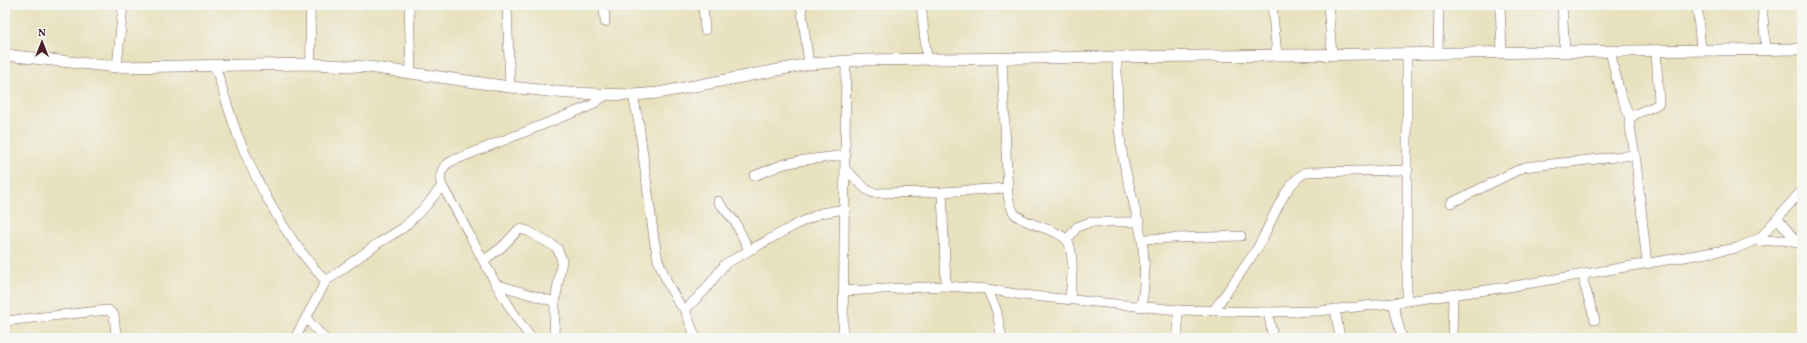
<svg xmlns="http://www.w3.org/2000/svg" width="1807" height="343" viewBox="0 0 1807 343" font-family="Vollkorn,serif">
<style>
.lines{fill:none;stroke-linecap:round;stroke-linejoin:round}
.minor-casing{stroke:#81635e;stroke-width:10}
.tertiary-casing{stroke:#81635e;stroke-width:12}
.minor{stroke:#fff;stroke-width:9}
.tertiary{stroke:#fff;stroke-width:11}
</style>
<rect width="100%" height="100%" fill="#f6f6f2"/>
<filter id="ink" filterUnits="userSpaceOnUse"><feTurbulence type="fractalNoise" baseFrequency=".025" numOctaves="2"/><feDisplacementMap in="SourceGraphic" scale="8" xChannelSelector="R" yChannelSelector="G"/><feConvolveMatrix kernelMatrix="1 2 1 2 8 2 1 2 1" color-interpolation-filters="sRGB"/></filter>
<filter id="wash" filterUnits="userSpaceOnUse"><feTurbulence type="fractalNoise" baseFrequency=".012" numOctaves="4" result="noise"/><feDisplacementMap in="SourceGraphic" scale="16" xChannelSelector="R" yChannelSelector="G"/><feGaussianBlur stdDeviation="0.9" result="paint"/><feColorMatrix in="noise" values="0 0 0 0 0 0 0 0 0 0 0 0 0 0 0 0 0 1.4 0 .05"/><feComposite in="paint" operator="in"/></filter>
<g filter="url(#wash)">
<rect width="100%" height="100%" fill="#e8e1be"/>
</g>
<g filter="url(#ink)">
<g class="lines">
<defs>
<g id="minor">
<polyline points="310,5 311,64"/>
<polyline points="409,5 411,72"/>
<polyline points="507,5 510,87"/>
<polyline points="604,5 605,22"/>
<polyline points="703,5 705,30"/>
<polyline points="801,5 809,64"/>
<polyline points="921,5 927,59"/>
<polyline points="1272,5 1277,55"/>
<polyline points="1328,5 1332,54"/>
<polyline points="1500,5 1502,52"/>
<polyline points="1562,5 1565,52"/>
<polyline points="1697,5 1701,50"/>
<polyline points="1762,5 1766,49"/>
<polyline points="1610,51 1620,93 1630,118"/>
<polyline points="1438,53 1439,5"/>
<polyline points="1407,54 1407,301"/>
<path d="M1117,56C1117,91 1117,128 1124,163C1135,214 1152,253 1141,307"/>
<path d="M1002,58L1008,196C1009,201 1011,208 1014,213C1027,227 1064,229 1069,244C1075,261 1071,282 1070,300"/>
<path d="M215,66C223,89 229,113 238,136C257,185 289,243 326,281"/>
<polyline points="117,67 123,5"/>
<polyline points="633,95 639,124 654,239 658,260 668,284 678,302 685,310 696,338"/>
<polyline points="846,170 867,190 873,193 942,192 1007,188"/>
<polyline points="754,176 784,164 805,160 846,155"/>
<polyline points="942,192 946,286"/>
<polyline points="718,201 735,222 749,250"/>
<polyline points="1451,203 1524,167 1634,155"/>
<polyline points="1778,219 1797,242"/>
<polyline points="1143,239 1241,236"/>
<polyline points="1067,240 1077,227 1090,222 1140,222"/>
<polyline points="1757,241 1784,240 1802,244"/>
<polyline points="483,261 502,247 519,229 528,231 557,248 562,260 555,302 554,338"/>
<path d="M1647,264L1636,161L1629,121C1633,111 1650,111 1659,103L1656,50"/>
<polyline points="1584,274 1584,284 1595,320"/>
<polyline points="495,284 555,302"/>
<polyline points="987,289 996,309 1002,338"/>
<polyline points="844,291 946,286 987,289 1022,295 1178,310 1268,312 1319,311 1393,303 1508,287 1737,248 1760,238 1802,190"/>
<polyline points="1393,303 1402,338"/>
<polyline points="1335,309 1340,338"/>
<polyline points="685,310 705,290 725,264 797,224 821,213 845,209"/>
<polyline points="1178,310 1178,338"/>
<path d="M1213,311C1228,291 1242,271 1256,250C1270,229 1283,182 1307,172L1408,170"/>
<polyline points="1268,312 1273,338"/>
<polyline points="306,318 324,338"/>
<polyline points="5,321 108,310 114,315 116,334 115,338"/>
<polyline points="295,338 326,281 377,244 403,228 426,206 442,186"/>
<path d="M531,338C495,291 473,236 442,186C438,175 442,166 452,161L590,106L608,94"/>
<polyline points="843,338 846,61"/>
<polyline points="1452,338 1453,294"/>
</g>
<polyline id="tertiary" points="5,55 117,67 311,64 368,67 510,87 568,93 633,95 658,93 809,64 862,60 1802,49"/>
</defs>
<use href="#minor" class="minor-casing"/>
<use href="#tertiary" class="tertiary-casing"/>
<use href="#minor" class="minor"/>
<use href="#tertiary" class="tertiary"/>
</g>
</g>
<rect width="1807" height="343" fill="none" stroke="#f6f6f2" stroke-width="20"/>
<g transform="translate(42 42)" stroke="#f6f6f2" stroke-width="3" paint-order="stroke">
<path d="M0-3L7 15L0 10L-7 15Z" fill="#4a1f2b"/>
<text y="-6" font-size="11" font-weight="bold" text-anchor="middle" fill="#4a1f2b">N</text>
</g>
</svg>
